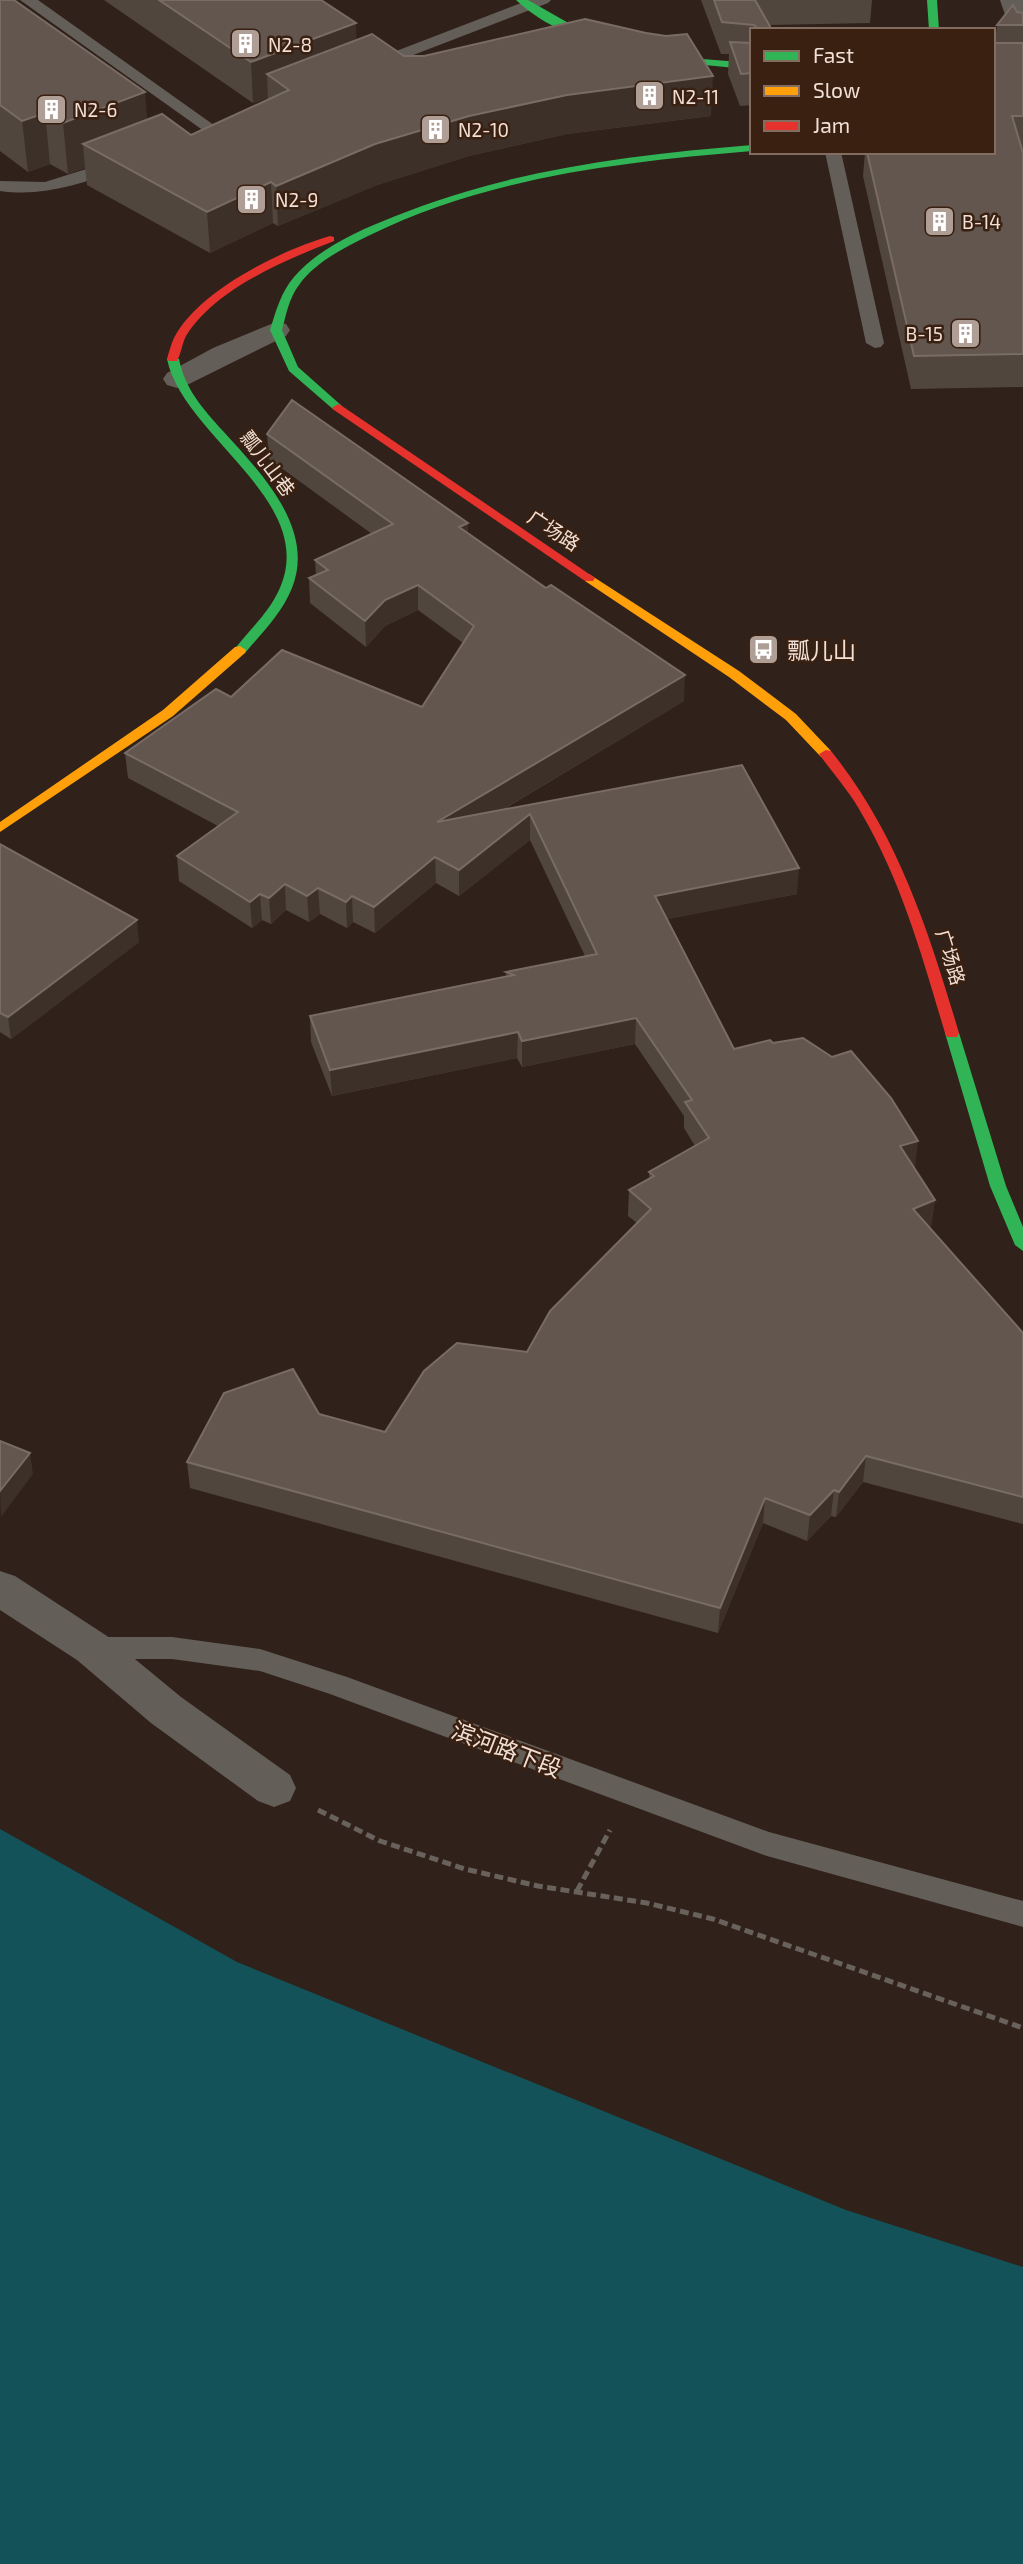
<svg xmlns="http://www.w3.org/2000/svg" width="1023" height="2564" viewBox="0 0 1023 2564" font-family="'Exo 2','Noto Sans SC',sans-serif">
<style>
.water{fill:#135258}
.lines{fill:none;stroke-linecap:round;stroke-linejoin:round}
.path{stroke:#69615c;stroke-width:5;stroke-dasharray:9 4.5;stroke-linecap:butt}
.lane{fill:#645e59;fill-rule:evenodd}
.street{fill:#645e59;fill-rule:evenodd}
.fast{fill:#30b455;fill-rule:evenodd}
.slow{fill:#ff9f0a;fill-rule:evenodd}
.jam{fill:#e5322d;fill-rule:evenodd}
.wall{fill:#51463e}
.shaded-wall{fill:#3d3029}
.building{fill:#62564f;stroke:#796c64;stroke-width:2}
.labels{text-anchor:middle;dominant-baseline:central;stroke-width:5;stroke-linejoin:round;paint-order:stroke}
.far-poi-label{font-size:19px;fill:#f2e0d7;stroke:#392011;text-anchor:start}
.far-street-label{font-size:19px;fill:#f2e0d7;stroke:#392011}
.poi-label{font-size:23px;fill:#f2e0d7;stroke:#392011;text-anchor:start}
.street-label{font-size:23px;fill:#f2e0d7;stroke:#392011}
</style>
<rect width="100%" height="100%" fill="#30221a"/>
<polygon class="water" points="0,1829 237,1962 846,2210 1023,2267 1023,2564 0,2564"/>
<g class="lines">
<g class="path">
<polyline points="318,1810 380,1841 465,1869 538,1886 647,1903 713,1919 1023,2028"/>
<polyline points="577,1891 610,1830"/>
</g>
<g class="lane">
<polygon points="20,0 38,0 218,128 216,131 204,131"/>
<polygon points="529,0 551,0 548,3 377,69 371,71 363,66 365,63"/>
<polygon points="825,152 841,152 884,343 881,347 875,348 866,343"/>
<path d="M115,160L121,161L123,165L121,169C81,184 43,197 0,191V181L45,182Z"/>
<polygon points="92,1637 172,1637 260,1649 347,1677 769,1832 1023,1901 1023,1927 767,1856 330,1694 260,1671 172,1659 92,1659 82,1656 78,1648 82,1640"/>
</g>
<g class="street">
<polygon points="1000,0 1023,0 1023,43 1014,41"/>
<polygon points="276,322 286,324 290,330 286,336 187,385 177,388 167,385 163,379 167,373 213,348"/>
<polygon points="0,1571 15,1576 107,1636 181,1697 290,1775 296,1788 290,1801 274,1807 258,1801 151,1723 77,1660 0,1610"/>
</g>
<g class="fast">
<path d="M516,0H528L579,29L633,48L690,58L752,63V69C678,64 572,53 516,0Z"/>
<polygon points="927,0 937,0 939,30 929,30"/>
<path d="M752,145V151C621,162 487,177 368,236C344,248 315,262 299,285C289,298 286,315 282,330L298,367L342,406V410H334L289,371L270,330C276,311 281,292 294,277C319,248 358,231 393,217C508,170 629,155 752,145Z"/>
<path d="M173,356L179,359C185,389 203,409 223,431C260,472 316,528 292,588C282,613 262,633 245,653L240,654L234,650C249,630 268,614 279,590C320,501 183,437 167,359Z"/>
<polygon points="952,1028 959,1033 1006,1186 1023,1227 1023,1251 1015,1245 990,1186 945,1033"/>
</g>
<g class="slow">
<polygon points="589,574 739,671 796,714 831,751 831,757 821,757 786,720 729,677 585,581 585,575"/>
<polygon points="240,646 246,650 245,653 173,716 0,832 0,822 163,710 235,647"/>
</g>
<g class="jam">
<path d="M330,236L334,237V241C285,260 215,289 186,336C182,344 181,354 177,361H169L167,359C169,352 171,344 174,338C198,291 281,250 330,236Z"/>
<polygon points="338,404 342,406 595,578 593,581 585,581 334,410 332,408"/>
<path d="M826,750L831,751C898,834 929,932 959,1033L957,1037H947L945,1033C923,959 902,883 863,816C851,793 834,775 819,754Z"/>
</g>
</g>
<g class="wall">
<polygon points="0,0 147,120 191,135 268,99 268,98 253,103 104,0 321,0 356,23 356,40 404,56 711,116 567,134 469,156 377,185 278,226 273,223 210,253 87,185 85,168 68,174 50,164 28,172 0,151"/>
<polygon points="701,0 872,0 870,23 769,25 772,30 752,30 752,105 740,106 728,74 729,54 721,54"/>
<polygon points="1017,12 1023,13 1023,148 1022,148 1023,153 1023,387 911,389 863,176 865,152 993,152 995,43 997,25"/>
<polygon points="267,434 468,523 468,533 684,701 501,811 742,765 797,894 667,919 734,1049 915,1167 913,1167 935,1200 931,1226 929,1227 1023,1333 1023,1524 863,1482 836,1517 831,1516 807,1541 763,1523 718,1633 190,1488 187,1462 319,1414 385,1432 527,1352 637,1223 628,1216 629,1190 649,1178 649,1172 695,1146 684,1128 684,1116 635,1044 522,1067 517,1058 332,1096 311,1042 310,1016 506,977 506,972 585,956 530,840 459,896 436,883 375,933 353,922 347,928 320,914 309,922 286,910 271,924 262,920 252,928 179,881 177,856 218,826 128,778 125,753 231,697 422,707 463,643 418,610 385,626 366,647 310,603 309,578 316,575 315,560 372,534 269,459"/>
<polygon points="0,844 139,942 11,1039 0,1032"/>
</g>
<g class="shaded-wall">
<polygon points="356,23 357,63 267,74 268,98 253,103 251,62"/>
<polygon points="713,76 711,116 567,134 469,156 377,185 278,226 276,186 375,144 469,116 567,95"/>
<polygon points="145,92 149,143 83,144 85,168 68,174 63,123"/>
<polygon points="45,113 50,164 28,172 22,121"/>
<polygon points="271,182 273,223 210,253 207,212"/>
<polygon points="468,523 468,548 459,527"/>
<polygon points="418,585 418,610 385,626 366,647 365,621 385,600"/>
<polygon points="685,675 684,701 438,848 437,822"/>
<polygon points="530,814 530,840 459,896 459,870"/>
<polygon points="435,857 436,883 375,933 374,907"/>
<polygon points="799,868 797,894 654,922 655,896"/>
<polygon points="285,884 286,910 271,924 269,898"/>
<polygon points="318,888 320,914 309,922 307,896"/>
<polygon points="260,894 262,920 252,928 250,902"/>
<polygon points="352,896 353,922 347,928 346,902"/>
<polygon points="137,920 139,942 11,1039 8,1017"/>
<polygon points="636,1018 635,1044 522,1067 522,1041"/>
<polygon points="518,1032 517,1058 332,1096 330,1070"/>
<polygon points="918,1141 915,1167 897,1172 900,1146"/>
<polygon points="935,1200 931,1226 910,1235 913,1209"/>
<polygon points="30,1453 33,1474 1,1517 0,1491"/>
<polygon points="866,1456 863,1482 836,1517 839,1492"/>
<polygon points="834,1490 831,1516 807,1541 810,1515"/>
<polygon points="765,1498 763,1523 718,1633 720,1608"/>
</g>
<g class="building">
<polygon points="0,0 14,0 145,92 63,123 45,113 22,121 0,105"/>
<polygon points="159,0 321,0 356,23 251,62"/>
<polygon points="714,0 755,0 772,30 756,30 756,27 754,25 722,22"/>
<polygon points="1013,5 1017,12 1023,13 1023,25 997,25"/>
<polygon points="585,19 646,33 666,36 687,34 713,76 567,95 469,116 375,144 276,186 271,182 207,212 83,144 162,114 191,135 289,90 267,74 372,34 404,56 424,56"/>
<polygon points="994,29 995,43 1023,43 1023,116 1012,116 1023,153 1023,354 914,356 867,152 993,152"/>
<polygon points="730,42 752,43 752,73 741,74"/>
<polygon points="292,400 468,523 459,527 546,588 551,585 685,675 437,822 742,765 799,868 655,896 734,1049 770,1040 773,1043 803,1038 832,1057 851,1051 891,1098 918,1141 900,1146 935,1200 913,1209 1023,1333 1023,1497 866,1456 839,1492 834,1490 810,1515 765,1498 720,1608 187,1462 224,1393 293,1369 319,1414 385,1432 424,1371 457,1343 527,1352 550,1311 651,1209 629,1190 654,1176 649,1172 709,1138 685,1102 692,1100 636,1018 522,1041 518,1032 330,1070 310,1016 514,975 506,972 597,954 530,814 459,870 435,857 374,907 352,896 346,902 318,888 307,896 285,884 269,898 260,894 250,902 177,856 238,812 125,753 216,689 231,697 282,650 422,707 474,626 418,585 385,600 365,621 309,578 328,570 315,560 393,524 267,434"/>
<polygon points="0,844 137,920 8,1017 0,1013"/>
<polygon points="0,1441 30,1453 0,1491"/>
</g>
<defs>
<symbol id="building-square" viewBox="-11 -11 22 22"><rect x="-9" y="-9" width="18" height="18" rx="4" fill="#ae9e95" stroke="#392011"/><path d="M-4-6H4V6H1V3H-1V6H-4ZM-2.5-4.3h1.7v1.8h-1.7ZM.8-4.3h1.7v1.8H.8ZM-2.5-1h1.7V.8h-1.7ZM.8-1h1.7V.8H.8Z" fill="#fff"/></symbol>
<symbol id="bus-square" viewBox="-11 -11 22 22"><rect x="-9" y="-9" width="18" height="18" rx="4" fill="#ae9e95" stroke="#392011"/><path d="M-5-6H5V4H4V6H2V4H-2V6H-4V4H-5ZM-3.5-4V0h7V-4ZM-3.5 1.2v1.5H-2V1.2ZM2 1.2v1.5H3.5V1.2Z" fill="#fff"/></symbol>
</defs>
<g fill-rule="evenodd">
<use href="#building-square" x="228" y="26" width="35" height="35"/>
<use href="#building-square" x="632" y="78" width="35" height="35"/>
<use href="#building-square" x="34" y="92" width="35" height="35"/>
<use href="#building-square" x="418" y="112" width="35" height="35"/>
<use href="#building-square" x="234" y="182" width="35" height="35"/>
<use href="#building-square" x="922" y="204" width="35" height="35"/>
<use href="#building-square" x="948" y="316" width="35" height="35"/>
<use href="#bus-square" x="746" y="632" width="35" height="35"/>
</g>
<g class="labels">
<g class="far-poi-label">
<text x="268" y="44">N2-8</text>
<text x="672" y="96">N2-11</text>
<text x="74" y="109">N2-6</text>
<text x="458" y="129">N2-10</text>
<text x="275" y="199">N2-9</text>
<text x="962" y="221">B-14</text>
<text x="943" y="333" text-anchor="end">B-15</text>
</g>
<g class="far-street-label">
<text transform="translate(268 463) rotate(53)">瓢儿山巷</text>
<text transform="translate(554 530) rotate(33)">广场路</text>
<text transform="translate(951 957) rotate(73)">广场路</text>
</g>
<g class="poi-label">
<text x="787" y="650">瓢儿山</text>
</g>
<g class="street-label">
<text transform="translate(507 1749) rotate(21)">滨河路下段</text>
</g>
</g>
<rect x="750" y="28" width="245" height="126" fill="#392011" stroke="#836d60" stroke-width="2"/>
<rect x="764" y="51" width="35" height="10" fill="#30b455" stroke="#836d60" stroke-width="2"/>
<text x="813" y="63" font-size="21" fill="#f2e0d7">Fast</text>
<rect x="764" y="86" width="35" height="10" fill="#ff9f0a" stroke="#836d60" stroke-width="2"/>
<text x="813" y="98" font-size="21" fill="#f2e0d7">Slow</text>
<rect x="764" y="121" width="35" height="10" fill="#e5322d" stroke="#836d60" stroke-width="2"/>
<text x="813" y="133" font-size="21" fill="#f2e0d7">Jam</text>
</svg>
